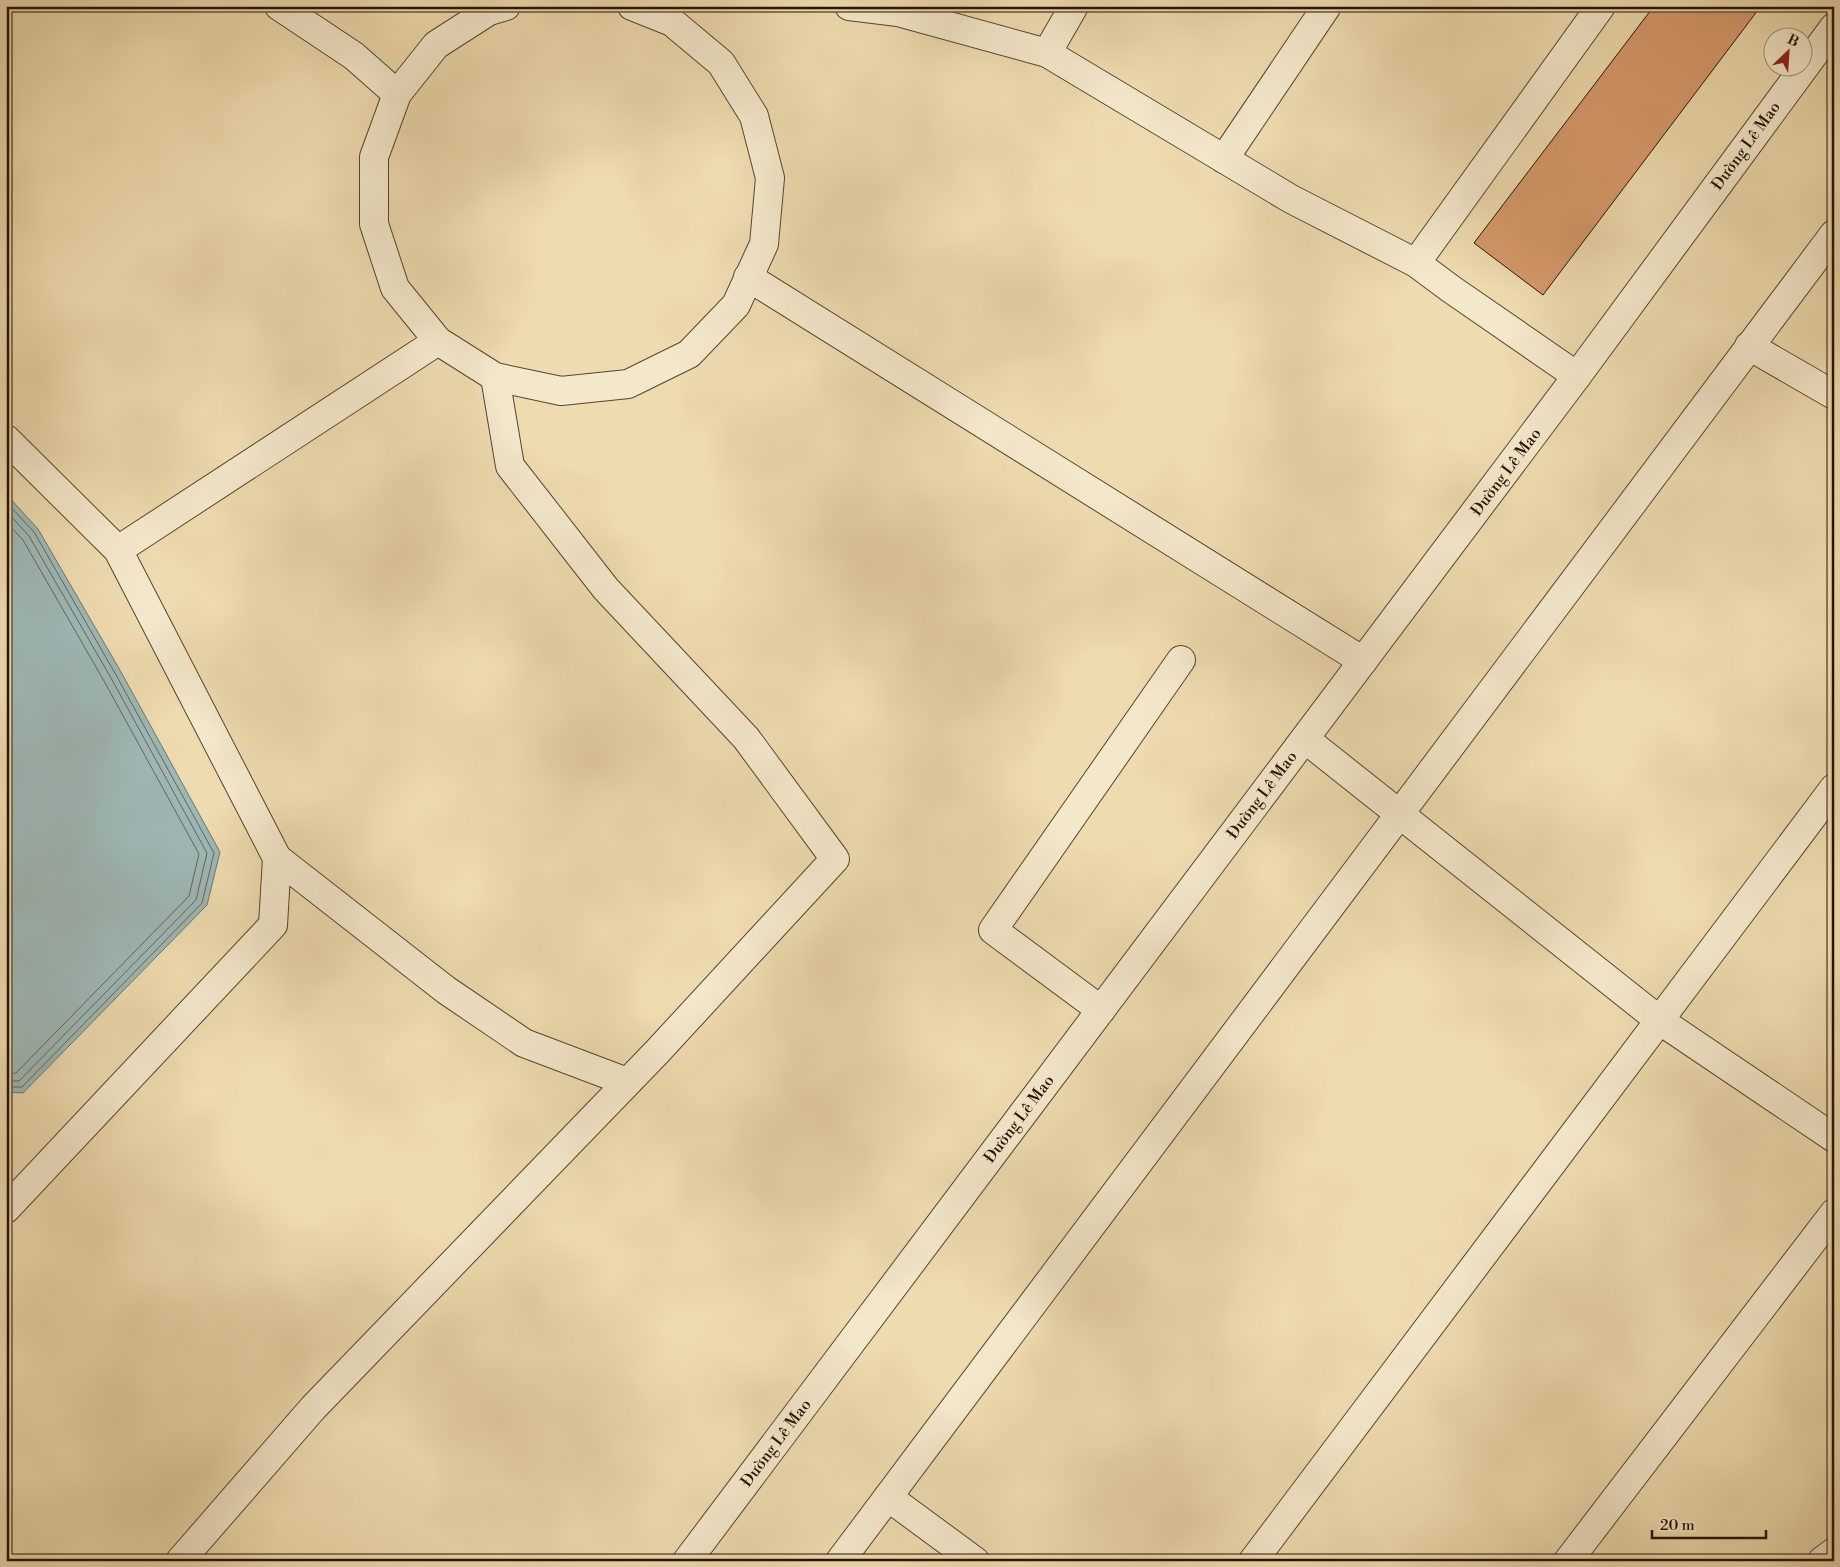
<svg xmlns="http://www.w3.org/2000/svg" width="1840" height="1567" viewBox="0 0 1840 1567" font-family="'Libre Bodoni',serif">
<style>
.water{fill:#9eb8b6;stroke:#6e766e}
.lines{fill:none;stroke-linecap:round;stroke-linejoin:round}
.shore{stroke:#62665c;stroke-width:1}
.building{fill:#d69a6c;stroke:#251303}
.minor-casing{stroke:#57452e;stroke-width:30}
.minor{stroke:#f4e8cb;stroke-width:28}
.labels{text-anchor:middle;dominant-baseline:central;stroke-width:4;stroke-linejoin:round;paint-order:stroke}
.street-label{font-size:16px;fill:#251303;stroke:#f4e8cb}
</style>
<rect width="100%" height="100%" fill="#eedbaf"/>
<filter id="stains"><feTurbulence type="fractalNoise" baseFrequency=".004" numOctaves="4"/><feColorMatrix values="0 0 0 0 .2 0 0 0 0 .09 0 0 0 0 .02 0 0 0 .5 -.17"/></filter>
<radialGradient id="worn" r=".72"><stop offset=".6" stop-color="#630" stop-opacity="0"/><stop offset="1" stop-color="#630" stop-opacity=".3"/></radialGradient>
<polygon class="water" points="6,494 38,529 121,672 220,852 207,905 23,1093 6,1092"/>
<g class="lines">
<g class="shore">
<polyline points="6,502 34,532 116,675 214,853 202,903 22,1087 6,1087"/>
<polyline points="6,511 29,536 111,678 207,853 196,900 19,1081 6,1081"/>
<polyline points="6,522 23,540 104,681 199,854 189,896 16,1073 6,1074"/>
</g>
</g>
<polygon class="building" points="1654,6 1761,6 1543,295 1474,243"/>
<g class="lines">
<defs>
<g id="minor">
<polyline points="279,6 354,56 397,94"/>
<polyline points="506,6 489,11 436,45 397,94 374,157 374,224 395,288 438,341 495,377 561,391 628,384 689,354 736,305 764,244 770,178 754,116 721,63 672,22 632,6"/>
<polyline points="849,6 898,12 1047,53 1291,199 1416,263"/>
<polyline points="1047,53 1074,6"/>
<polyline points="1224,159 1327,6"/>
<polyline points="748,277 1363,661"/>
<polyline points="1749,346 1834,395"/>
<polyline points="1577,376 1451,289 1416,263 1601,6"/>
<polyline points="6,439 118,550 277,858 446,990 524,1043 627,1082"/>
<polyline points="118,550 438,341"/>
<polyline points="1305,739 1659,1020 1834,1138"/>
<polyline points="1101,1010 993,930 1181,660"/>
<polyline points="6,1209 273,925 277,858"/>
<polyline points="888,1497 975,1561"/>
<polyline points="180,1561 313,1408 656,1053 835,859 746,738 606,589 510,466 495,377"/>
<polyline points="687,1561 1577,376 1834,27"/>
<polyline points="840,1561 1834,234"/>
<polyline points="1253,1561 1834,788"/>
<polyline points="1568,1561 1834,1213"/>
<polyline points="1822,1561 1834,1552"/>
</g>
</defs>
<use href="#minor" class="minor-casing"/>
<use href="#minor" class="minor"/>
</g>
<g class="labels">
<g class="street-label">
<text transform="translate(1746 146) rotate(-54)">Đường Lê Mao</text>
<text transform="translate(1506 472) rotate(-53)">Đường Lê Mao</text>
<text transform="translate(1262 795) rotate(-53)">Đường Lê Mao</text>
<text transform="translate(1019 1119) rotate(-53)">Đường Lê Mao</text>
<text transform="translate(776 1443) rotate(-53)">Đường Lê Mao</text>
</g>
</g>
<rect width="1840" height="1567" fill="none" stroke="#eedbaf" stroke-width="25"/>
<rect x="8" y="8" width="1825" height="1552" fill="none" stroke="#251303" stroke-width="2.5"/>
<rect x="12" y="12" width="1815" height="1542" fill="none" stroke="#251303"/>
<g transform="translate(1788 52) rotate(25)"><circle r="24" fill="#f4e8cb" stroke="#a1937b"/>
<path d="M0-4L9 19L0 12L-9 19Z" fill="#8f2418"/>
<text y="-8" font-size="14" font-weight="bold" text-anchor="middle" fill="#251303">B</text>
</g>
<path d="M1652 1530v8h114v-8" fill="none" stroke="#251303" stroke-width="2.5"/>
<text x="1660" y="1530" font-size="15" fill="#251303" stroke="#f4e8cb" stroke-width="4" paint-order="stroke">20 m</text>
<rect width="100%" height="100%" filter="url(#stains)"/>
<rect width="100%" height="100%" fill="url(#worn)"/>
</svg>
